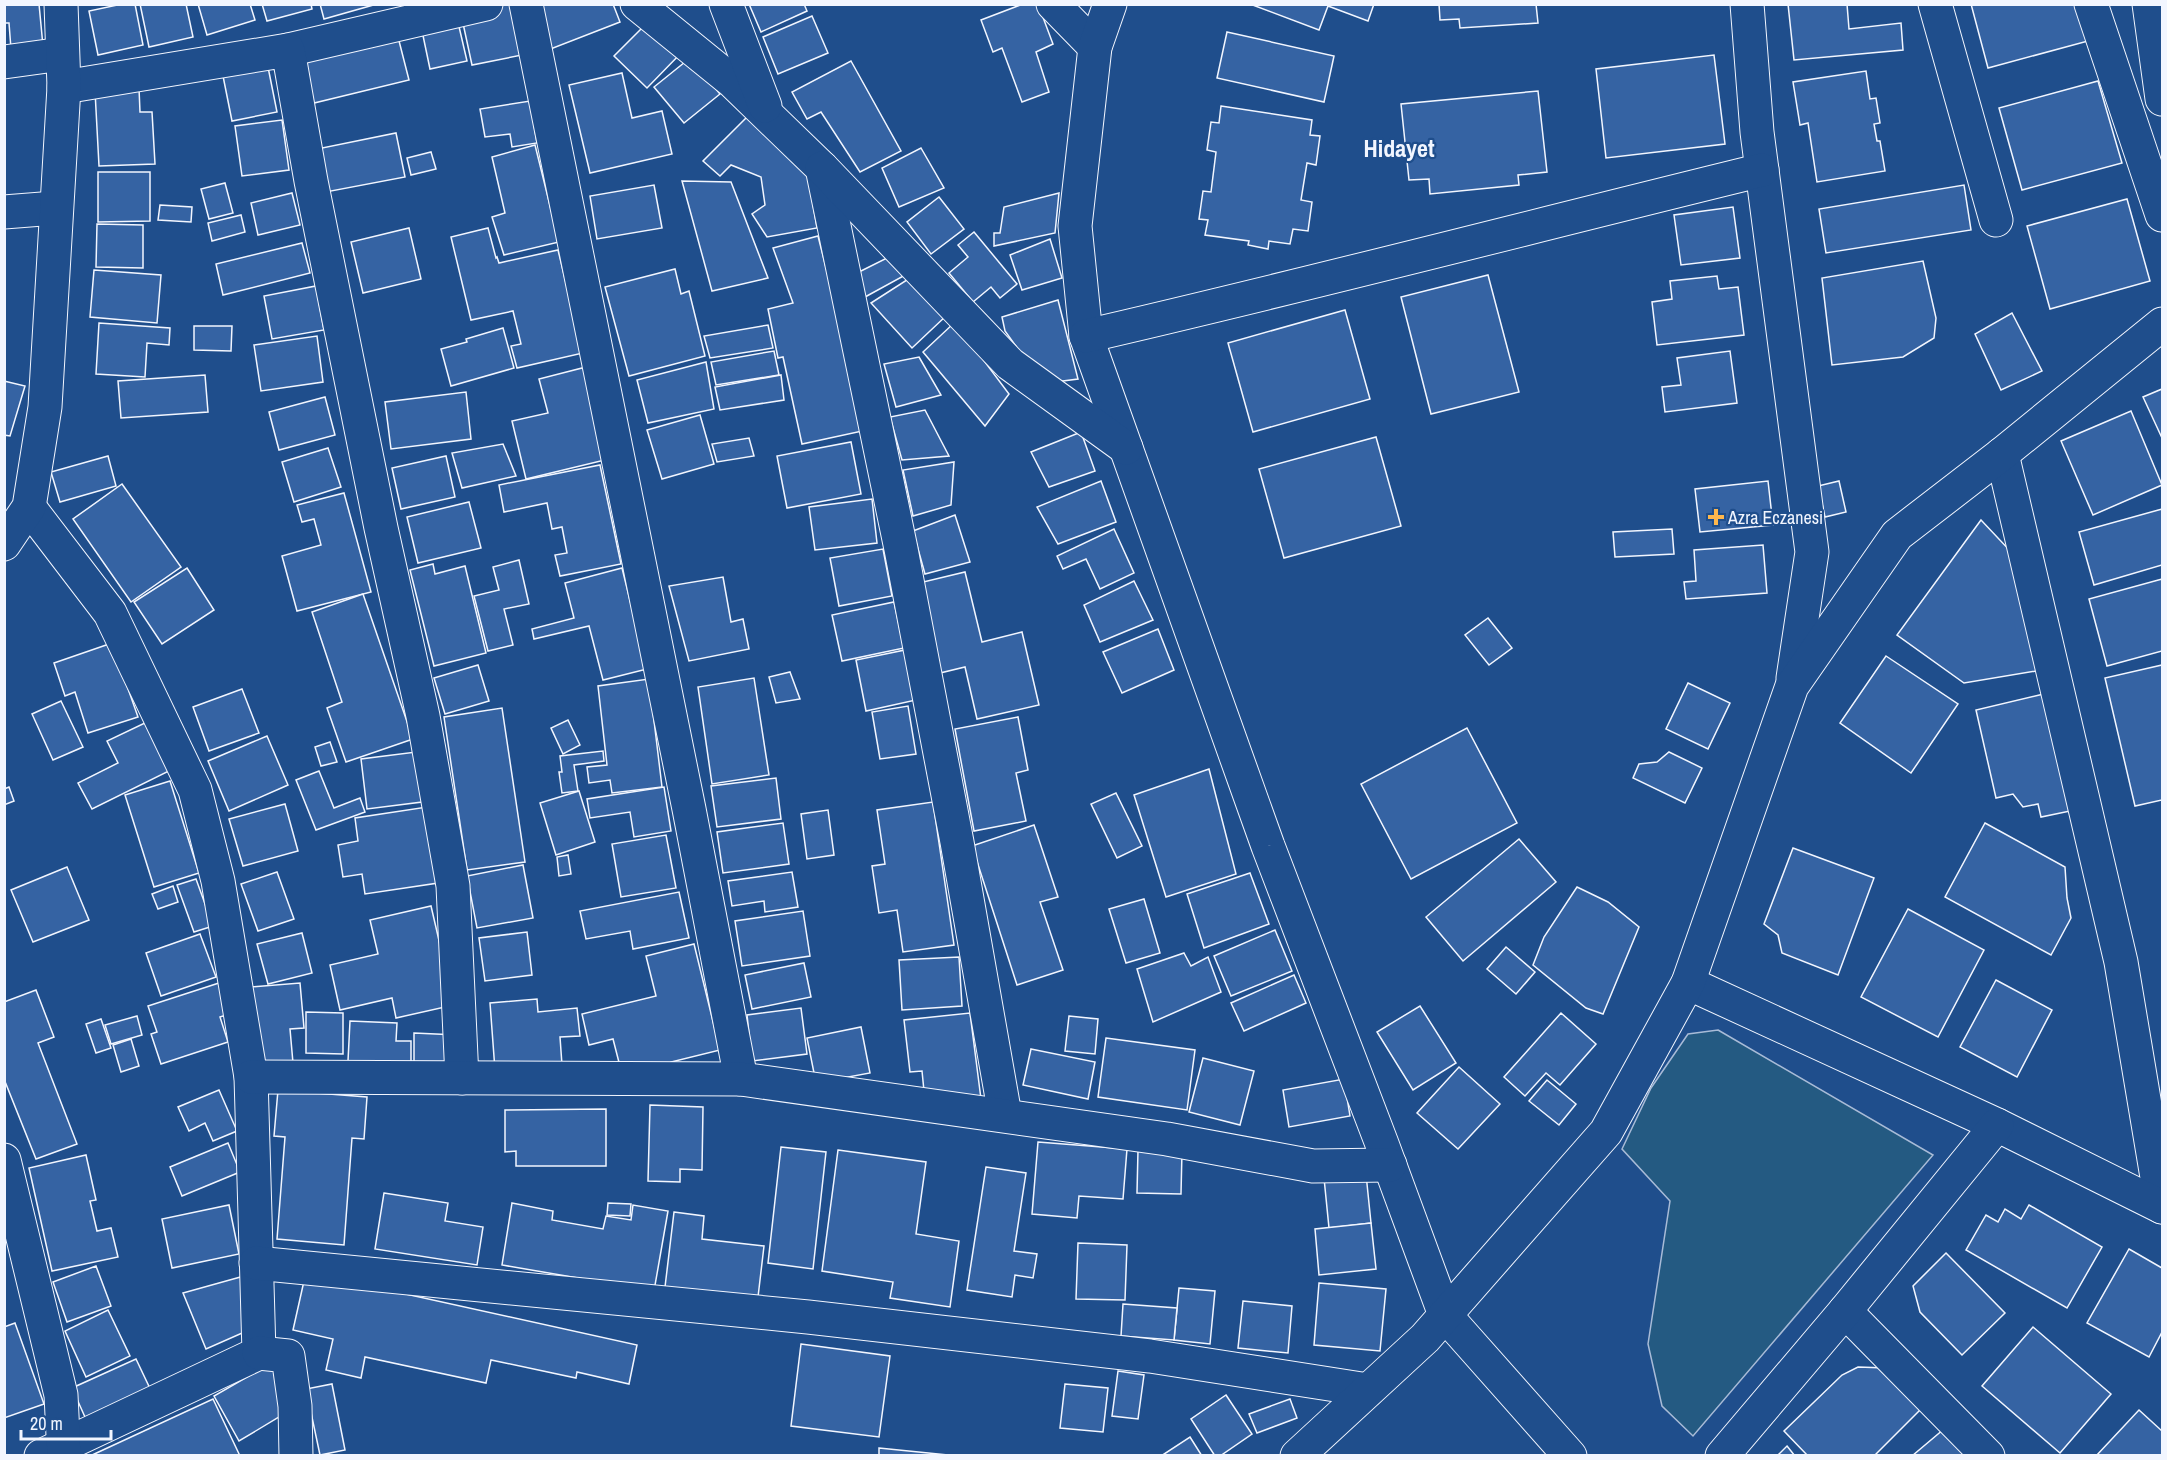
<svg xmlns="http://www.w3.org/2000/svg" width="2167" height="1460" viewBox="0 0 2167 1460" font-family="'Archivo Narrow',sans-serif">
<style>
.green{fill:#245a82;stroke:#a8bbd7;stroke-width:1.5}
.building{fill:#3563a3;stroke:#f2f6ff;stroke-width:1.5}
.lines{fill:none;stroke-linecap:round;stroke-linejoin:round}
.minor-casing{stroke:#f2f6ff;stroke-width:35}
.minor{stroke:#1f4e8c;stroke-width:33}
.poi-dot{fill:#ffb74d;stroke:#1f4e8c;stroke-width:2}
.labels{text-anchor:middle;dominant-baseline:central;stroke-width:4.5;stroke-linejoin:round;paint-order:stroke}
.poi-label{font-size:18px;fill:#f2f6ff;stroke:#1f4e8c;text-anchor:start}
.district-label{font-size:24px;font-weight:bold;fill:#f2f6ff;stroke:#1f4e8c}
</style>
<rect width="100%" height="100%" fill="#1f4e8c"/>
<polygon class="green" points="1718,1030 1933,1155 1693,1436 1662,1406 1648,1344 1670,1201 1622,1149 1651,1088 1688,1034"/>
<g class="building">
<polygon points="4,4 39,4 43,46 11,49 9,23 4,23"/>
<polygon points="122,4 135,4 143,45 98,55 89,11"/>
<polygon points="140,4 186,4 193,37 149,47"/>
<polygon points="198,4 250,4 255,20 207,35"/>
<polygon points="262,4 311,4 312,9 267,21"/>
<polygon points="320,4 377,4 324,19"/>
<polygon points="504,4 511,4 522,55 472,65 461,14"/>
<polygon points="539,4 613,4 620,22 548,50"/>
<polygon points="749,4 804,4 807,11 761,32"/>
<polygon points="1023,4 1038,4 1053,44 1036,52 1049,92 1022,102 1002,48 993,52 981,20"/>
<polygon points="1250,4 1374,4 1368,21 1328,6 1319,30"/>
<polygon points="1439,4 1536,4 1538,23 1460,28 1459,19 1440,20"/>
<polygon points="1788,4 1847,4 1849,29 1901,23 1903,50 1794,60"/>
<polygon points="1971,4 2078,4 2088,41 1988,68"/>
<polygon points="812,16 828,53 778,74 763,37"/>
<polygon points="457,18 467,61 430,69 421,26"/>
<polygon points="650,20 682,52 647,88 614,56"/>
<polygon points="1227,32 1334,56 1324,102 1217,78"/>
<polygon points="397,33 409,80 310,104 299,56"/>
<polygon points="1714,55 1725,144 1606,158 1596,69"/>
<polygon points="690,58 720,94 684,123 654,87"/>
<polygon points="851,61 901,151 860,172 821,112 807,119 792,92"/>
<polygon points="268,67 277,112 232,121 223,76"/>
<polygon points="1866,71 1870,99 1876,98 1880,123 1874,124 1877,141 1880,141 1885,171 1817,182 1808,123 1800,125 1793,82"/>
<polygon points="622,73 632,118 662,111 672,154 590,173 569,85"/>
<polygon points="2098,81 2122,163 2022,190 1999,108"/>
<polygon points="139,88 140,112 152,112 155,164 99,166 95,91"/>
<polygon points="1538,91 1547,172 1518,175 1519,185 1430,194 1429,179 1409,180 1401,104"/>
<polygon points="530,101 537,143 512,147 510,134 485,137 480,109"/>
<polygon points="1221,106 1312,120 1310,135 1320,136 1316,165 1307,163 1301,200 1312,202 1308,231 1293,229 1290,244 1269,241 1268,249 1248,245 1249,241 1205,235 1208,220 1199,219 1203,191 1211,192 1216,152 1207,150 1211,122 1219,123"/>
<polygon points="750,114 806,163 817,228 767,237 752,214 765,205 761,177 731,165 720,176 703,161"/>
<polygon points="282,120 289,170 242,176 235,126"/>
<polygon points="396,133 405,177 326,192 317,149"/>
<polygon points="535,145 559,242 504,255 492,217 505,213 492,157"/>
<polygon points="921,148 944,188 899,207 882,168"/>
<polygon points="431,152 436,169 411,175 407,158"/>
<polygon points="98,172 150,172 150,221 98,222"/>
<polygon points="682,181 731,182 768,278 712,291"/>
<polygon points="225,183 233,213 209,219 201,189"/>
<polygon points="654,185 662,228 597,239 590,196"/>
<polygon points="1964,185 1971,230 1826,253 1819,209"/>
<polygon points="292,193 300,225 258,235 251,203"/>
<polygon points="1059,193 1055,233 994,246 994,233 1000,233 1004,207"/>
<polygon points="939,197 964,229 931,254 907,222"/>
<polygon points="2127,199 2150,281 2050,309 2027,226"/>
<polygon points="160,205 192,207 191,222 158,220"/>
<polygon points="1733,207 1740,258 1681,265 1674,215"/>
<polygon points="241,215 245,232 212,241 208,223"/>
<polygon points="97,224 143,225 143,268 96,267"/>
<polygon points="409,228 421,279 363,293 351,242"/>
<polygon points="488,228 496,258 497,257 499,263 558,250 583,353 517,368 511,346 521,344 513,311 471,320 451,237"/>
<polygon points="974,232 1017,284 1000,298 991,287 973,302 949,273 968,257 958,245"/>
<polygon points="818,236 867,430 802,444 783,357 778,358 768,309 793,303 773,248"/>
<polygon points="1050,239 1062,278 1022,290 1010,255"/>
<polygon points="302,243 310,273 223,295 216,264"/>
<polygon points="899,252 909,273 865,297 859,272"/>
<polygon points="1923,261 1936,318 1934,338 1903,357 1832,365 1822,278"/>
<polygon points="675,269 681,294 689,291 705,356 629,376 605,287"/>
<polygon points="94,270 161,275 157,323 90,317"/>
<polygon points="1488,275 1519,392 1431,414 1401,297"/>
<polygon points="913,276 947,315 912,348 871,303"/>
<polygon points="1717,276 1719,289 1738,287 1744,335 1657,345 1652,302 1672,299 1670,281"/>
<polygon points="316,286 324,330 272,339 264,296"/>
<polygon points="1058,300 1078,379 1055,382 1026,360 1005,331 1002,317"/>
<polygon points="1345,310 1370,399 1253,432 1228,343"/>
<polygon points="2012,313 2042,371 2001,390 1975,334"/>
<polygon points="955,322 1009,394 985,426 923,352"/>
<polygon points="99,323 170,328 169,345 147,343 145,377 96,374"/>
<polygon points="768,325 773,348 710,358 704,336"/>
<polygon points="194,326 232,326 231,351 194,350"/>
<polygon points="503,328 514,368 451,386 441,349 467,342 466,339"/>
<polygon points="317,336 323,382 261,391 254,345"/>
<polygon points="774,351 779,375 716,385 711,362"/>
<polygon points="1730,351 1737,403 1665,412 1662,387 1681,385 1677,358"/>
<polygon points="919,357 941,395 896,407 884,364"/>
<polygon points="706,362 714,409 648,423 637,380"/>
<polygon points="586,367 609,459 526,479 512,421 548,413 539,379"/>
<polygon points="205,375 208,412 121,418 118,381"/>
<polygon points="781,375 784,400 720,410 715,387"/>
<polygon points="4,381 25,386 10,436 4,435"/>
<polygon points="2162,389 2162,438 2143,397"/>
<polygon points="466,392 471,439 391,449 385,402"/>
<polygon points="325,397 335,435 279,450 269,412"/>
<polygon points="925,410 949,456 902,460 890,417"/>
<polygon points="2131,411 2162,485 2093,515 2061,441"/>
<polygon points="700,415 714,464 662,479 647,430"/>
<polygon points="1081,432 1095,471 1049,487 1031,452"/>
<polygon points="1376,437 1401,526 1284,558 1259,469"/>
<polygon points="749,438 754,456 717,462 712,444"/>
<polygon points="851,442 861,494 787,508 777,456"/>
<polygon points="503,444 516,476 462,488 452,453"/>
<polygon points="328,448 341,487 294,502 282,462"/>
<polygon points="108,456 116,486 60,502 51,472"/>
<polygon points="446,456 455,497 401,509 392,468"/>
<polygon points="954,462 951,505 913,516 903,470"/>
<polygon points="600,465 621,564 560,576 555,555 567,553 562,527 552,529 547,503 504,512 499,485"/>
<polygon points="1101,481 1116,522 1058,544 1037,507"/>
<polygon points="1768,481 1773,525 1700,532 1695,489"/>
<polygon points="1839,481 1846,512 1825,517 1818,486"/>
<polygon points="122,484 181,567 131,602 73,519"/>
<polygon points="344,493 371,592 297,611 282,556 321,545 314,519 302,522 297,505"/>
<polygon points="872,499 877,543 815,550 809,507"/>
<polygon points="469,502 481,548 418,563 407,517"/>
<polygon points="2162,509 2162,565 2094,585 2079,532"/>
<polygon points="955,515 970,562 925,574 913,531"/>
<polygon points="1981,520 2015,556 2042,670 1964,683 1897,635"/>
<polygon points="1114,529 1134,573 1100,589 1086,559 1063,569 1057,556"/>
<polygon points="1672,529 1674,554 1615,557 1613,532"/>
<polygon points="1763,545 1767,593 1686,599 1684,582 1696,581 1694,550"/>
<polygon points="883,549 892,596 839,606 830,558"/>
<polygon points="519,560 529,604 504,609 513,645 488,651 474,596 499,590 493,567"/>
<polygon points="433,564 435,574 465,566 486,653 434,666 410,570"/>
<polygon points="187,568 214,610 162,644 134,602"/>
<polygon points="622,568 647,669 603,680 589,626 534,639 532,629 574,618 565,583"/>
<polygon points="965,572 982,642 1022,632 1039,705 977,719 965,667 940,673 919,583"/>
<polygon points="723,577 731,622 743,619 749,649 689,661 669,586"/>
<polygon points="2162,579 2162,651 2107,666 2089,599"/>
<polygon points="1134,581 1153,620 1100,642 1084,605"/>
<polygon points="363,594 413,739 346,762 327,708 342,702 312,612"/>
<polygon points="894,602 904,648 842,661 832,615"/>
<polygon points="1488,618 1512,648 1489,665 1465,635"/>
<polygon points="1158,629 1174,670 1122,693 1103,652"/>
<polygon points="112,643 138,717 88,733 75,692 65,696 54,663"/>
<polygon points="905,650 916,700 866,711 856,660"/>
<polygon points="1886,656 1958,704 1911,773 1840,723"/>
<polygon points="478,665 489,701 445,714 434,678"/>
<polygon points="2162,665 2162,800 2135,806 2105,678"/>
<polygon points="790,672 800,699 776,703 769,677"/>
<polygon points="754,678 769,775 712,784 698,687"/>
<polygon points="649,679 662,787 612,793 610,780 589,783 587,767 607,765 598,686"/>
<polygon points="1688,683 1730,703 1708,749 1666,729"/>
<polygon points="242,689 259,733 209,751 193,707"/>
<polygon points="2048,693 2075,810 2041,817 2038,804 2023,807 2013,794 1996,798 1976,710"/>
<polygon points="61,701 83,747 53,760 32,714"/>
<polygon points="908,706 916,754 880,759 872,712"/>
<polygon points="502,708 525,862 467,870 444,717"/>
<polygon points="1018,717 1028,770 1016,773 1026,821 974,831 955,729"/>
<polygon points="568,720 580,745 563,754 551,728"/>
<polygon points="149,721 173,769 92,809 78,783 118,763 107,741"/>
<polygon points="1467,728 1517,823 1411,879 1361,784"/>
<polygon points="267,736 288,785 229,811 208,761"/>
<polygon points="330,742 337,762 321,766 315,747"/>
<polygon points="603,751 604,761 574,765 578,791 562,793 559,772 562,772 560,756"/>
<polygon points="416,752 422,802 367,809 361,759"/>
<polygon points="1669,752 1702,768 1685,803 1633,778 1639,764 1657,762"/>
<polygon points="1209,769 1236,874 1166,897 1134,795"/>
<polygon points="319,771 334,808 360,798 365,812 316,830 296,780"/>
<polygon points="776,778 781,819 717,827 711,786"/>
<polygon points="170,781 199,873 154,887 125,795"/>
<polygon points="9,787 14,801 4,805 4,789"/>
<polygon points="664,787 671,831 634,837 630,812 590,818 587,799"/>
<polygon points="579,791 595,842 556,855 540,803"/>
<polygon points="1116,793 1142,846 1117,858 1091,804"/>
<polygon points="933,802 954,945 903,952 897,910 879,913 872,866 885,864 877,810"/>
<polygon points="285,804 298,851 243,866 229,819"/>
<polygon points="427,807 438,883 365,894 362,874 343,877 338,845 358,841 355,818"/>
<polygon points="828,810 834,855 807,859 801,814"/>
<polygon points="783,823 789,864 723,873 717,832"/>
<polygon points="1985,823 2065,867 2067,898 2071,918 2051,955 1945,897"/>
<polygon points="1034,825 1058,897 1040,902 1063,970 1017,985 972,846"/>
<polygon points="666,835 676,888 621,897 612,844"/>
<polygon points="1519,839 1556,882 1463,961 1426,917"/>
<polygon points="1793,848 1874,878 1838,975 1782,953 1778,935 1764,924"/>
<polygon points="568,855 571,874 559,876 557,857"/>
<polygon points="523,865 533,918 477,928 467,876"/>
<polygon points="67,867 89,920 33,942 11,890"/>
<polygon points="277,872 294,919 258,931 241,884"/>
<polygon points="792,872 798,907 765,912 764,901 732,906 728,881"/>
<polygon points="1250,873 1269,924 1204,948 1187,894"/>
<polygon points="196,879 213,926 194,932 177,885"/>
<polygon points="173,886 178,902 158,909 152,894"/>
<polygon points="1577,887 1608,902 1639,927 1603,1014 1586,1008 1533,965 1544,937"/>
<polygon points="679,892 689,938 633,949 630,931 586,939 580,911"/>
<polygon points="1144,899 1160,953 1126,963 1109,909"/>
<polygon points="431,906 454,1005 396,1018 392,998 340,1010 330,965 378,954 370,920"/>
<polygon points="1908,909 1984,950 1938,1037 1861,997"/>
<polygon points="803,911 810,956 742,966 735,921"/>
<polygon points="1275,930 1292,971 1231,996 1214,956"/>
<polygon points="527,932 532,975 485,981 479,938"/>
<polygon points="302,933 312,973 268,984 257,944"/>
<polygon points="200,934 216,977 161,996 146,953"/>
<polygon points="694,944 720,1050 671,1062 672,1066 623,1078 613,1039 589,1045 582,1014 656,996 646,956"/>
<polygon points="1506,947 1535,972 1516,994 1487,969"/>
<polygon points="1184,953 1191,966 1208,957 1221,992 1153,1022 1137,969"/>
<polygon points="959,957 962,1006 902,1010 899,960"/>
<polygon points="804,963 811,997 752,1009 745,975"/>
<polygon points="1294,975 1306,1003 1244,1031 1231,1003"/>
<polygon points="1996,980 2052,1010 2017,1077 1960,1047"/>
<polygon points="222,982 232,1013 220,1017 228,1042 161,1064 151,1034 157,1032 148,1006"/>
<polygon points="300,983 304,1028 290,1029 293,1063 257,1066 250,987"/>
<polygon points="36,990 54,1037 38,1043 77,1144 36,1159 4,1079 4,1002"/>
<polygon points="537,999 538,1012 577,1008 580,1036 560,1037 562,1065 495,1070 490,1003"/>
<polygon points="1420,1006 1456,1063 1413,1090 1377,1032"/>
<polygon points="801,1008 807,1054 752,1061 747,1015"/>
<polygon points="306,1012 343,1013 343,1054 306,1053"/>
<polygon points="970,1013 981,1099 925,1101 922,1071 910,1072 904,1020"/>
<polygon points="1561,1013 1596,1044 1560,1085 1546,1073 1525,1096 1504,1077"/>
<polygon points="137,1016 142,1035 111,1044 105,1025"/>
<polygon points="1069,1016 1098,1019 1095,1054 1065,1051"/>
<polygon points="101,1019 111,1048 96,1053 86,1024"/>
<polygon points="350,1021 397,1023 396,1041 411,1041 411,1065 348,1061"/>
<polygon points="861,1027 870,1073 816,1083 807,1038"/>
<polygon points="414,1033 457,1035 456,1068 414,1066"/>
<polygon points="1106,1038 1195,1050 1187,1110 1098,1097"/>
<polygon points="131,1039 139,1066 121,1072 113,1045"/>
<polygon points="1031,1049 1095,1062 1088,1099 1023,1085"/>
<polygon points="1203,1058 1254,1071 1240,1125 1189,1112"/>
<polygon points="1459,1067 1500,1104 1458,1149 1417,1113"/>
<polygon points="1344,1079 1350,1116 1289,1127 1283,1090"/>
<polygon points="1547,1080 1576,1104 1559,1125 1529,1101"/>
<polygon points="219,1090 237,1131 213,1141 205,1123 189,1131 178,1107"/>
<polygon points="278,1090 367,1097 364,1139 352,1138 344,1245 277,1239 285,1137 274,1136"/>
<polygon points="650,1105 703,1107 702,1170 680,1169 680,1182 648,1181"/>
<polygon points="606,1109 606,1166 516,1166 516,1151 505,1152 505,1110"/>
<polygon points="1038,1142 1127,1149 1123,1199 1079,1196 1077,1218 1032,1214"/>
<polygon points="228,1143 240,1172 182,1196 170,1167"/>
<polygon points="781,1147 826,1152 813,1269 768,1263"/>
<polygon points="838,1150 926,1162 916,1234 959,1241 950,1307 890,1298 893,1282 822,1271"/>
<polygon points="1138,1150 1182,1151 1181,1194 1137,1193"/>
<polygon points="86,1155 96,1200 90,1201 97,1231 111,1228 118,1257 52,1271 29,1168"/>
<polygon points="986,1167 1026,1173 1014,1251 1037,1254 1033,1278 1015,1275 1012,1297 967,1290"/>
<polygon points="1366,1174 1371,1223 1329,1228 1324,1178"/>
<polygon points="384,1193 448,1203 445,1221 483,1227 477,1265 375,1249"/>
<polygon points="512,1203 553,1211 552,1220 603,1229 606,1216 631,1220 633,1205 668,1211 654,1291 502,1265"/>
<polygon points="608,1203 631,1204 630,1216 607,1215"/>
<polygon points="229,1205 239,1254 172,1268 162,1219"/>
<polygon points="2029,1205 2102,1247 2067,1308 1966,1250 1986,1215 1998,1222 2005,1209 2021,1219"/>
<polygon points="674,1212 704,1216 702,1239 764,1246 758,1297 665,1287"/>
<polygon points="1371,1223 1376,1269 1319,1275 1315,1229"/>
<polygon points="1078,1243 1127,1245 1125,1300 1076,1299"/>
<polygon points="2129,1249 2162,1268 2162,1332 2149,1357 2087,1323"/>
<polygon points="1946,1253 2005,1313 1962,1355 1920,1312 1913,1286"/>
<polygon points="96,1266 111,1306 67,1322 53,1282"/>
<polygon points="306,1272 637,1345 629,1384 577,1372 576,1378 491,1360 486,1383 365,1357 361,1378 326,1370 333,1339 293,1330"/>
<polygon points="244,1276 249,1330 206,1349 183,1293"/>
<polygon points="1319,1283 1386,1289 1380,1351 1314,1345"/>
<polygon points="1179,1288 1215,1291 1210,1344 1174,1340"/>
<polygon points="1243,1301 1292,1306 1288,1353 1238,1348"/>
<polygon points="1123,1304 1177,1308 1174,1340 1121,1336"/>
<polygon points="108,1310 130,1356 86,1377 65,1331"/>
<polygon points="15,1323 44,1404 4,1418 4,1327"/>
<polygon points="2033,1327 2111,1394 2060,1453 1982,1386"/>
<polygon points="801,1344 890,1356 879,1437 791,1426"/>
<polygon points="136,1359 154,1397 89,1426 72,1388"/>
<polygon points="273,1362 289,1411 239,1441 214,1396"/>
<polygon points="1858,1367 1886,1368 1924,1406 1874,1456 1808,1456 1784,1431 1842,1375"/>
<polygon points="1118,1371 1144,1375 1138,1419 1112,1416"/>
<polygon points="332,1384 345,1450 320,1455 306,1389"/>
<polygon points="1065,1384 1108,1388 1103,1432 1060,1428"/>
<polygon points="1226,1395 1252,1434 1220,1456 1215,1456 1191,1419"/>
<polygon points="213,1399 240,1456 90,1456"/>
<polygon points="1290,1399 1297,1418 1257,1433 1249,1414"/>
<polygon points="2139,1410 2162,1431 2162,1456 2096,1456"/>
<polygon points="1944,1429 1967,1456 1912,1456"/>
<polygon points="1190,1437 1202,1456 1161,1456"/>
<polygon points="1787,1446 1795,1456 1777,1456"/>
<polygon points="879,1448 958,1456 879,1456"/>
</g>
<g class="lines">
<defs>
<g id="minor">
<polyline points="526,4 689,809 741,1079"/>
<polyline points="637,4 732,81 822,168 901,549 957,842 1005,1115"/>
<polyline points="726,4 765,106"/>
<polyline points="1053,4 1095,47"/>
<polyline points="1110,4 1095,47 1075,226 1086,336 1268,846 1382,1144 1445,1315 1570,1456"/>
<polyline points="1747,4 1757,132 1812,552 1793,678"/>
<polyline points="1935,4 1996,220"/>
<polyline points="2091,4 2162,215"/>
<polyline points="2149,4 2162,99"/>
<polyline points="288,50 486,4"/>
<polyline points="4,62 62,54"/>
<polyline points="64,87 288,50 311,181 381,528 423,716 453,886 462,1078"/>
<polyline points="822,168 1010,364 1126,448"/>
<polyline points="4,212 55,208"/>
<path d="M1086,336C1312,284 1537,225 1762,170"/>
<polyline points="2002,454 2121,962 2162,1207"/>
<polyline points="29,507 110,613 195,790 218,881 251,1077 259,1353 41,1456"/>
<polyline points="4,544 29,507 45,407 64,87 61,4"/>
<polyline points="1688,983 1997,1125 2162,1207"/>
<polyline points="251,1077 741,1079 1167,1139 1313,1166 1390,1165"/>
<polyline points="4,1160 61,1395 64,1456"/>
<polyline points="256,1263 808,1317 1150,1356 1368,1390"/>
<polyline points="1845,1311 1988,1456"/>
<polyline points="259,1353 288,1356 295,1406 296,1456"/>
<polyline points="1297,1456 1425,1338 1606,1132 1688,983 1792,686 1897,535 2002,454 2162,324"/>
<polyline points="1722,1456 1845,1311 1997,1125"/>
</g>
</defs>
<use href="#minor" class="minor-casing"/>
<use href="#minor" class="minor"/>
</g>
<path class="poi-dot" d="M1713 508h6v6h6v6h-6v6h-6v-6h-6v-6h6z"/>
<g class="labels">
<g class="poi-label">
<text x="1728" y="517">Azra Eczanesi</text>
</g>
<g class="district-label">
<text x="1399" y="148">Hidayet</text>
</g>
</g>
<rect width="2167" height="1460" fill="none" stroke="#f2f6ff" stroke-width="12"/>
<path d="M21 1430v9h90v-9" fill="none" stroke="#f2f6ff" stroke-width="3"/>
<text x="30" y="1430" font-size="18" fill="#f2f6ff" stroke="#1f4e8c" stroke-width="4.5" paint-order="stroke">20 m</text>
</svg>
